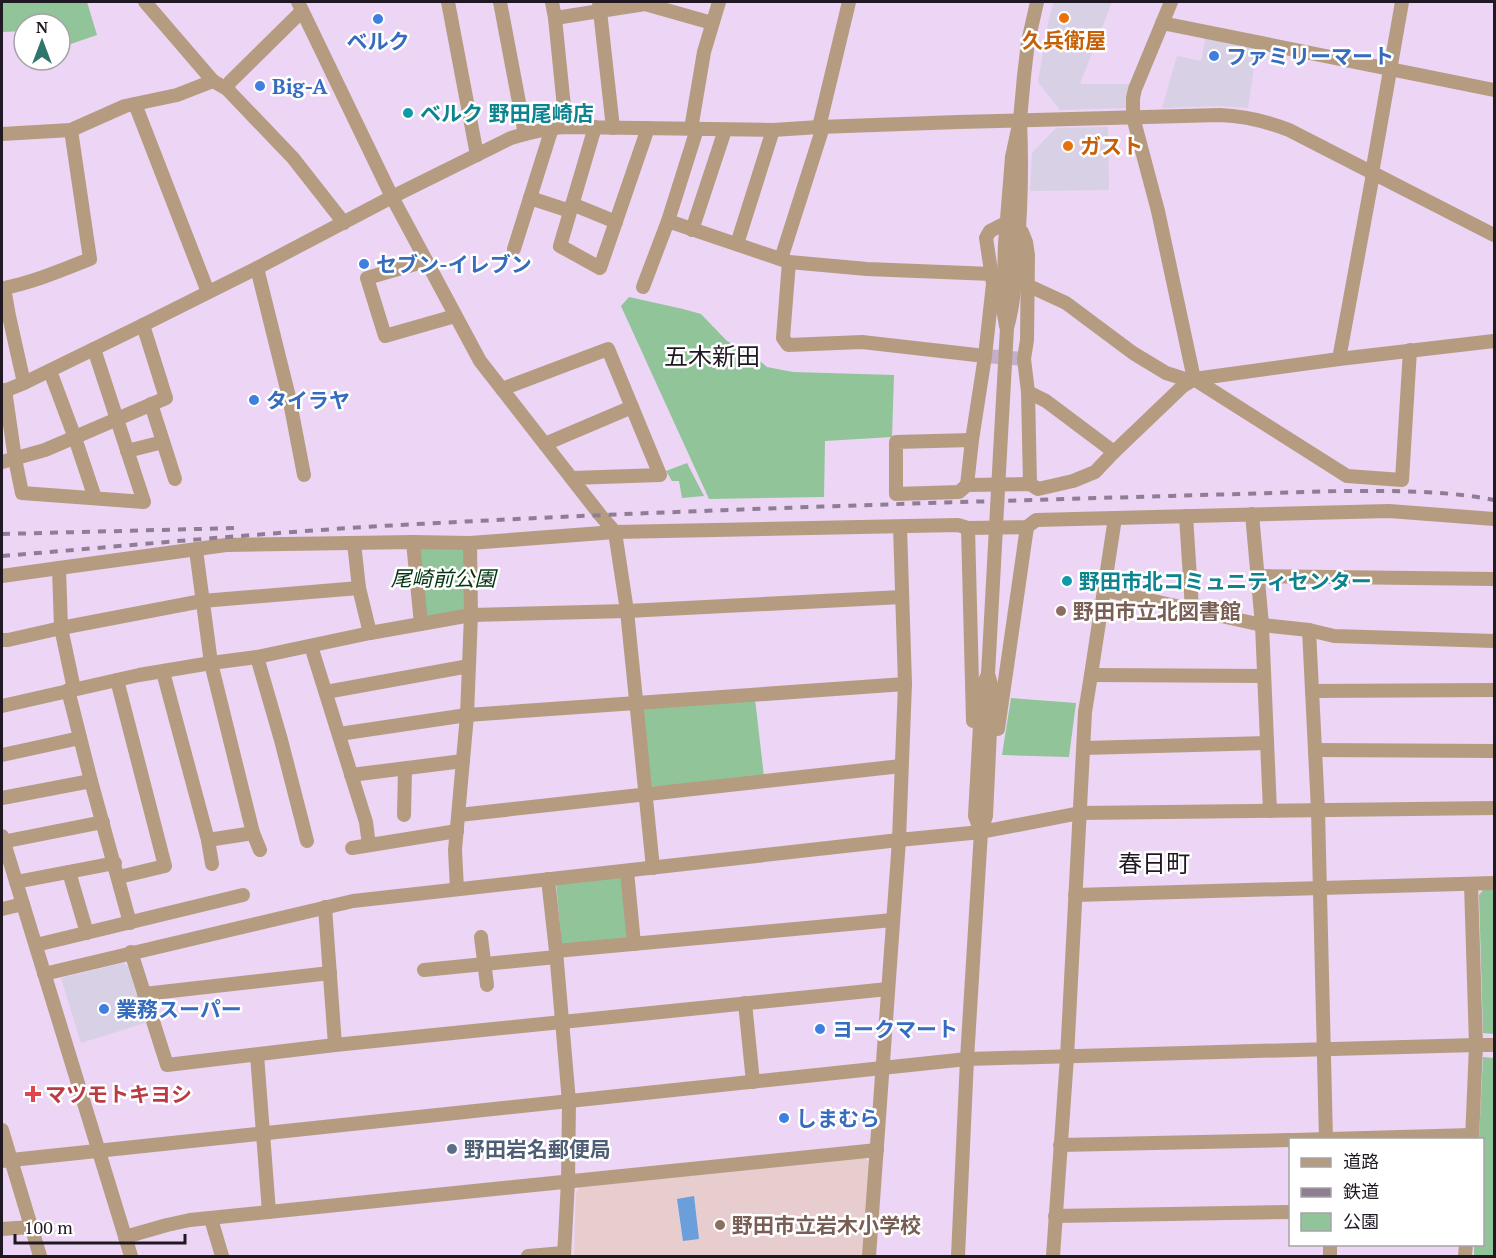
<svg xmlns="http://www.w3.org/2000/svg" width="1496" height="1258" viewBox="0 0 1496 1258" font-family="'PT Serif','Noto Sans JP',serif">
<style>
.commercial{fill:#d8d0e5}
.education{fill:#e8cdce}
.green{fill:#91c498}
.water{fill:#6b9fdc}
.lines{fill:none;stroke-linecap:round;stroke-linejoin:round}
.minor-tunnel{stroke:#c3afcb;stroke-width:14;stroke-dasharray:14 7;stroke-linecap:butt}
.minor{stroke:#b59c81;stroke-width:14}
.rail{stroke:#8e7e94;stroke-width:4;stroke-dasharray:8 8;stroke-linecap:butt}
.minor-bridge{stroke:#b59c81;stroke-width:14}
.food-dot{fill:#e8710a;stroke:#fff;stroke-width:2}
.shop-dot{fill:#3f7fe0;stroke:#fff;stroke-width:2}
.culture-dot{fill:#0f9aa8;stroke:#fff;stroke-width:2}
.education-dot{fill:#8d6e63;stroke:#fff;stroke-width:2}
.health-dot{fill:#e0444e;stroke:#fff;stroke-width:2}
.service-dot{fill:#5c6f8a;stroke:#fff;stroke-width:2}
.labels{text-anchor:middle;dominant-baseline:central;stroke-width:5;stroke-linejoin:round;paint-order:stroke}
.food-label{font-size:21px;font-weight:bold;fill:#c56008;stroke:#fff}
.shop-label{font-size:21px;font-weight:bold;fill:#366cbe;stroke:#fff;text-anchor:start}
.culture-label{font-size:21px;font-weight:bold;fill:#0d838f;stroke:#fff;text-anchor:start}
.park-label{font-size:21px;font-style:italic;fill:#003410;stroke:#fff}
.education-label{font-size:21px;font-weight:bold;fill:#785e54;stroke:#fff;text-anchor:start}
.health-label{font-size:21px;font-weight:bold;fill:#be3a42;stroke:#fff;text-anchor:start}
.service-label{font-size:21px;font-weight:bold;fill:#4e5e75;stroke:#fff;text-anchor:start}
.quarter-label{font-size:24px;fill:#201823;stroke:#fff}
</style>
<rect width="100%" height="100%" fill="#ecd5f5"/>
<g class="commercial">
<polygon points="1054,2 1112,2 1080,84 1134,84 1129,105 1125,108 1060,110 1038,82 1049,18"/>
<polygon points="1206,36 1257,46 1248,108 1220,106 1162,108 1177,56 1201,61"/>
<polygon points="1108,127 1109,190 1030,191 1032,153 1056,128"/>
<polygon points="123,963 131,968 148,1022 81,1043 61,978"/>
</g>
<polygon class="education" points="864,1157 870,1163 864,1256 574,1256 576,1193 580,1186"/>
<g class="green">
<polygon points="2,2 87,2 97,35 62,47 60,38 60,24 24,24 24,31 2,32"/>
<polygon points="629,297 683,309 701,314 727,341 753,355 767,367 793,372 894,375 892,437 825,441 824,497 709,499 621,306"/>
<polygon points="687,463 704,496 682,498 679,481 672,481 666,471"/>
<polygon points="417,545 465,546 467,610 423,618"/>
<polygon points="1011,698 1076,703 1069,757 1002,755"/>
<polygon points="755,699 764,777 649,787 642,708"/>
<polygon points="623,876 630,939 562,946 556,883"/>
<polygon points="1484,889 1494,889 1494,1034 1483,1033 1479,895"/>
<polygon points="1483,1057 1494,1058 1494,1256 1474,1256 1474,1245 1482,1244 1482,1140 1479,1139"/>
</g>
<polygon class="water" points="694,1196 699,1239 683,1241 677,1199"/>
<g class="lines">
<polyline class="minor-tunnel" points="985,356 1024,359"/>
<g class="minor">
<polyline points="145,2 213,81 227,89 293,158 344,223"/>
<polyline points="298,2 392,197 480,361 601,516 615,532 627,611 653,868"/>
<polyline points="448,2 477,155"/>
<polyline points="500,2 525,134"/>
<polyline points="552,2 555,18 566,127"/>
<polyline points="599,2 613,128"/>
<polyline points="1171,2 1135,89 1133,98 1133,117 1158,211 1194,379 1347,476 1402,480 1410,350"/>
<polyline points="555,18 645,4 712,23"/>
<polyline points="1162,23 1494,90"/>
<polyline points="227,89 230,82 302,11"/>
<polyline points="135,104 208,292"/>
<polyline points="595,127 560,246 600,268 648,128"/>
<polyline points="819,127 849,2"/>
<polyline points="691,129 704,52 719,2"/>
<polyline points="2,134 71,130 125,106 177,95 213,81"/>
<polyline points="1372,173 1402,2"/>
<polyline points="530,198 570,211"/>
<polyline points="572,204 616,222"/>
<polyline points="668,221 789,262 867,269 992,274"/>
<polyline points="692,230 725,130"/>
<polyline points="1022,232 1026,242 1028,255 1027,340 1024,359 1028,392 1030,484"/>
<polyline points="737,244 773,130"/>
<polyline points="514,249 552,128"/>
<polyline points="781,259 823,127"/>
<polyline points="426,261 367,278 385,336 455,316"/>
<polyline points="789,262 783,338 788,345 862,342 985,356"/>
<polyline points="257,268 289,397 304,475"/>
<polyline points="1027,285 1066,303 1133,353 1166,373 1191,381"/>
<polyline points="643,287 668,221 697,129"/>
<polyline points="1006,326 1003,308 1005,244 1012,157 1020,120 1024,76 1028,42 1037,2"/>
<polyline points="1339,359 1373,174"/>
<polyline points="50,371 75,438 95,498"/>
<path d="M24,383L9,316L4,288C34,282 62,270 90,259L71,130"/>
<polyline points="502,389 608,349 660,475 572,478"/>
<polyline points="5,390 15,459 22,493 144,502 94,349"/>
<path d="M2,392L24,383L143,325L257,268L392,197L511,138L525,134L552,128L566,127L773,130L819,127L958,122L1220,115C1245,116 1266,121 1289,130L1494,235"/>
<polyline points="1028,392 1046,401 1114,452"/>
<polyline points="151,404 175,479"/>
<polyline points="972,440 896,442 896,494 959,492 967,485 1030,484 1038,489 1073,481 1095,472 1114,452 1183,386 1194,379 1339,359 1494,341"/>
<polyline points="545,444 632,407"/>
<polyline points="127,451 163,442"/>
<path d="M1000,453L1007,328C1014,304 1015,280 1017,255C1021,210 1022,165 1020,120"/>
<polyline points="2,462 45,450 166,398 143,325"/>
<polyline points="967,485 972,440 985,356 993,284 986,238 990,231 1008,222"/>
<polyline points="1252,514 1262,625 1270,811"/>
<polyline points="1186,516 1192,609"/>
<polyline points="968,528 973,721"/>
<polyline points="413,542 421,624"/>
<polyline points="354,543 359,588 370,633"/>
<polyline points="196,550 211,663 253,833 260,850"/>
<polyline points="2,576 59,568"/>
<polyline points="1258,576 1494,579"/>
<polyline points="1104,590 1262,625 1309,630 1334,636 1494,641"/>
<polyline points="1309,630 1318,810 1326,1140"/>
<polyline points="2,640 8,640 61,628 202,601 359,588"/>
<polyline points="311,646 366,822 369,845"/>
<polyline points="257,657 281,740 307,841"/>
<polyline points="163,672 208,840 212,864"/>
<polyline points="1091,675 1264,676"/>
<polyline points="117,680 165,866 119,877"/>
<polyline points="74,689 61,628 59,568 226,545 413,542 470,543 615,532 958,525 968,528 1027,527 1036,520 1389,511 1494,519"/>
<polyline points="68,690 91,781 130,923"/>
<polyline points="1312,691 1494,690"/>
<polyline points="326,692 469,666"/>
<polyline points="2,706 139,675 211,663 257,657 370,633 471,615 627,611 902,597"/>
<polyline points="998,729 1027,527"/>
<polyline points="339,734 467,715 905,684"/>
<polyline points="1084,748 1267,743"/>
<polyline points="1315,750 1494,751"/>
<polyline points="2,755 80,738"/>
<polyline points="351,775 463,761"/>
<polyline points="2,798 91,781"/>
<polyline points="404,815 405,769"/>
<polyline points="459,815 901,766"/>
<polyline points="981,832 975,816 982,688 988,674 994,564"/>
<polyline points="2,836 131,1256"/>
<polyline points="208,840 253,833"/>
<polyline points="2,842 103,822"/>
<polyline points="352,848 457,831"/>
<polyline points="627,871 634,944"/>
<polyline points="69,872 87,933"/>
<polyline points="548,879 556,951 569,1102 568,1181 564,1256"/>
<polyline points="16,882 115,863"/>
<polyline points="1471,884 1476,1045 1472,1140"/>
<polyline points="457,889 455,850 467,715 471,615 470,543"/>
<polyline points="1075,895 1494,883"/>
<polyline points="325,907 335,1045"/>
<polyline points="2,909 23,904"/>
<polyline points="481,937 487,985"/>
<polyline points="36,945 243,895"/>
<polyline points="556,951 893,920"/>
<polyline points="131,952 167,1065 335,1045 888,989"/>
<polyline points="424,970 556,957"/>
<polyline points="44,974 353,901 899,840 981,832 1080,813 1494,808"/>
<polyline points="144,994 330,973"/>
<polyline points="745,1003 753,1082"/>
<polyline points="257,1055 269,1212"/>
<polyline points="2,1130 40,1256"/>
<polyline points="1294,1140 1472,1135"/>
<polyline points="1060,1145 1290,1140"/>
<polyline points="2,1161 967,1059 1476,1045 1494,1045"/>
<polyline points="1055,1216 1290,1212"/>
<polyline points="211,1219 222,1256"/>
<polyline points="2,1229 32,1227"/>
<polyline points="125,1237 167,1225 190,1220 877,1150"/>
<polyline points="1330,1244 1330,1256"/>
<polyline points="528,1256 564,1253"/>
<polyline points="869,1256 899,840 905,684 900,527"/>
<polyline points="958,1256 967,1059 981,832 986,816 992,688 988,674"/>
<polyline points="1053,1256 1067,1057 1085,712 1091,675 1115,518"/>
<polyline points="1465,1256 1466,1244"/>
</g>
<g class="rail">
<polyline points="2,534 237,528"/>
<path d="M2,556C147,544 292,530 438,523C738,507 1039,500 1340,491C1391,491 1444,490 1494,500"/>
</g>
<polyline class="minor-bridge" points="994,564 1000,453"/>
</g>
<g class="food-dot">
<circle cx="1064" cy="18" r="6"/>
<circle cx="1068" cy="146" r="6"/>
</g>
<g class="shop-dot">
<circle cx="378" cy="19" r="6"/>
<circle cx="1214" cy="56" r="6"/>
<circle cx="260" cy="86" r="6"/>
<circle cx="364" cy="264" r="6"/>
<circle cx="254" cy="400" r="6"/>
<circle cx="104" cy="1009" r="6"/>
<circle cx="820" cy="1029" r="6"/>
<circle cx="784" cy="1118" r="6"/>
</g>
<g class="culture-dot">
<circle cx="408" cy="113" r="6"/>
<circle cx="1067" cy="581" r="6"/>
</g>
<g class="education-dot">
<circle cx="1061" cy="611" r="6"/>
<circle cx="720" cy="1225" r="6"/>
</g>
<path class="health-dot" d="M30 1085h6v6h6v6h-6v6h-6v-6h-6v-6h6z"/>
<circle class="service-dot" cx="452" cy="1149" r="6"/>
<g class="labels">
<g class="food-label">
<text x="1064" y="40">久兵衛屋</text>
<text x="1080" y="146" text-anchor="start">ガスト</text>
</g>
<g class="shop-label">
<text x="378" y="41" text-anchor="middle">ベルク</text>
<text x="1226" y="56">ファミリーマート</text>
<text x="272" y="86">Big-A</text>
<text x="376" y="264">セブン-イレブン</text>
<text x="266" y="400">タイラヤ</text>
<text x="116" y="1009">業務スーパー</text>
<text x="832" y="1029">ヨークマート</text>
<text x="796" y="1118">しまむら</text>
</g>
<g class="culture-label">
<text x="420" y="113">ベルク 野田尾崎店</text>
<text x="1079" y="581">野田市北コミュニティセンター</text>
</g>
<g class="park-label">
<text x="443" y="578">尾崎前公園</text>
</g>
<g class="education-label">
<text x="1073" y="611">野田市立北図書館</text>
<text x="732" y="1225">野田市立岩木小学校</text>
</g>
<g class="health-label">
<text x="45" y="1094">マツモトキヨシ</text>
</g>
<g class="service-label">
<text x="464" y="1149">野田岩名郵便局</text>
</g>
<g class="quarter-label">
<text x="712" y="356">五木新田</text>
<text x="1154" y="863">春日町</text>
</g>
</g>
<rect width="1496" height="1258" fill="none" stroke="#201823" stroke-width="6"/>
<rect x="1289" y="1138" width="195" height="108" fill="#ffffff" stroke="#a6a3a7" stroke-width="1.5"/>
<rect x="1301" y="1158" width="30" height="9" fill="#b59c81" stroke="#a6a3a7" stroke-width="1.5"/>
<text x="1343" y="1168" font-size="18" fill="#201823">道路</text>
<rect x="1301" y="1188" width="30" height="9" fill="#8e7e94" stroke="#a6a3a7" stroke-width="1.5"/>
<text x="1343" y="1198" font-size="18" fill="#201823">鉄道</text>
<rect x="1301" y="1213" width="30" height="18" fill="#91c498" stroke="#a6a3a7" stroke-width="1.5"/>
<text x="1343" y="1228" font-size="18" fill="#201823">公園</text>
<g transform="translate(42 42)"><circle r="28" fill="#ffffff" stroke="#a6a3a7" stroke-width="1.5"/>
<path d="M0-4.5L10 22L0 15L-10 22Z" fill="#2f756b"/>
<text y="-9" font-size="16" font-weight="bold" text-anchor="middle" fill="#201823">N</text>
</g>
<path d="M15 1234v9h170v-9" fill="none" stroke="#201823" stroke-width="3"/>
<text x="24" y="1234" font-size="18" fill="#201823" stroke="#ffffff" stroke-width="4.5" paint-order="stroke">100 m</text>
</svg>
